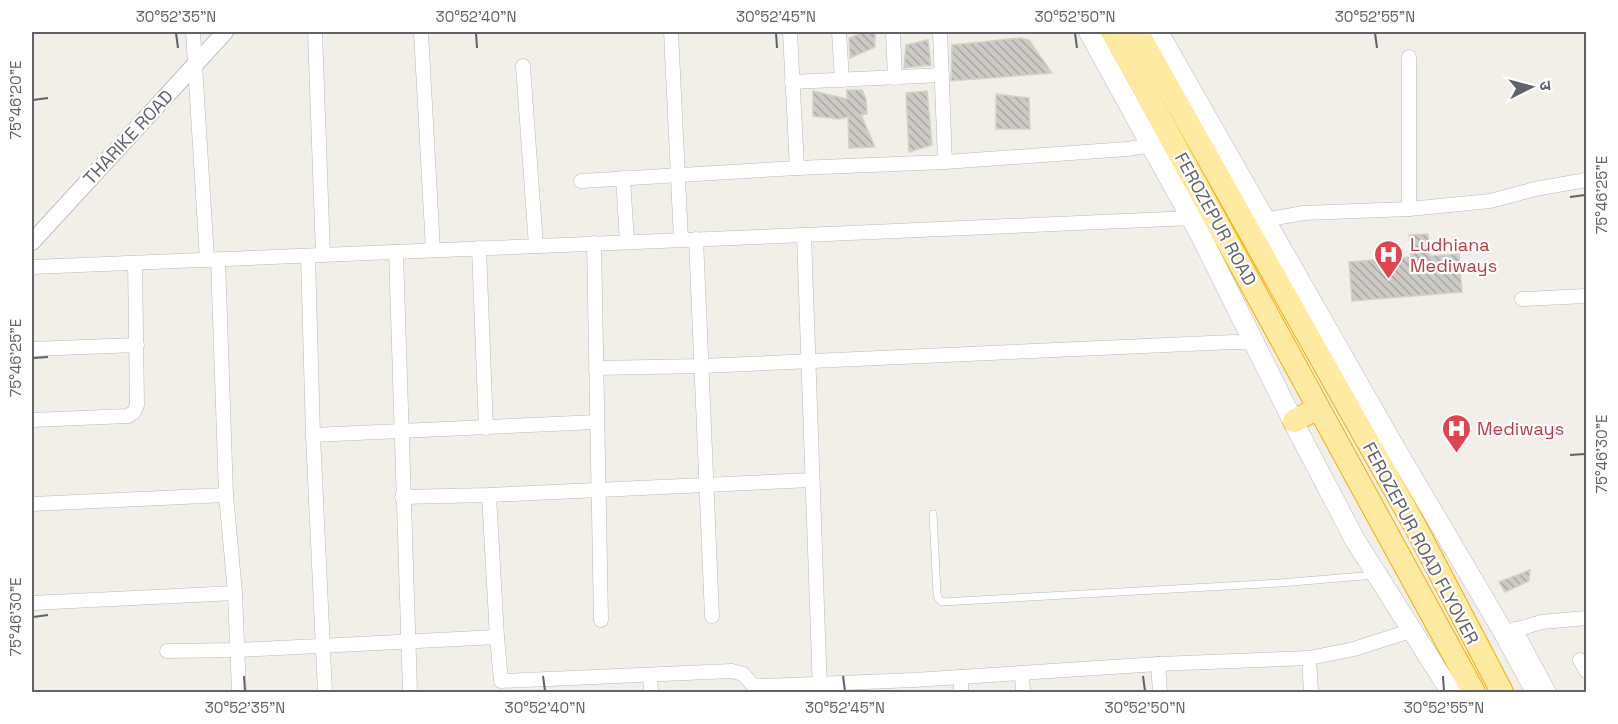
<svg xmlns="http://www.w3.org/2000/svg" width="1618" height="724" viewBox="0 0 1618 724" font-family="'Space Grotesk','Noto Sans Devanagari',sans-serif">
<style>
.building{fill:url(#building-back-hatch);stroke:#d6d1c6;stroke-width:1.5}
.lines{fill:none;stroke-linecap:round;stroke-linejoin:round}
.service-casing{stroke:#b5b8bc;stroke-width:8}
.minor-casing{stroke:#b5b8bc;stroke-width:15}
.tertiary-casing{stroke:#b5b8bc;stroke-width:18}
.secondary-casing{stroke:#b6babf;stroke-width:21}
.trunk-casing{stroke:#f9ab00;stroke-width:24}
.service{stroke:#fff;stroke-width:7}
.minor{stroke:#fff;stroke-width:14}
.tertiary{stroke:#fff;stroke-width:16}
.secondary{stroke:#fff;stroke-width:20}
.trunk{stroke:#feeaa1;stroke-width:22}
.ticks{fill:none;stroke:#5f6368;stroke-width:2}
.labels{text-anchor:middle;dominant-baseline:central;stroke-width:4.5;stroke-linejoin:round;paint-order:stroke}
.street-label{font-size:18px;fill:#5f6368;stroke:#fff}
.health-label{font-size:18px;fill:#be3a42;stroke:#fff;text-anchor:start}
.neatline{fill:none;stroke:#5f6368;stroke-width:2}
.ticks-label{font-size:15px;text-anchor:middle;fill:#5f6368}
</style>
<defs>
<pattern id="building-back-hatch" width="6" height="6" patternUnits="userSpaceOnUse" patternTransform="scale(1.5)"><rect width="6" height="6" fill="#cccac5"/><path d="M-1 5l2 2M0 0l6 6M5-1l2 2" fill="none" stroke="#a9a8a4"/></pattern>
</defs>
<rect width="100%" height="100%" fill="#f1efe8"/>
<g class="building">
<polygon points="865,32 875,32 875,47 850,58 849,38"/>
<polygon points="1020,38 1029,40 1052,73 951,81 952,45"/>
<polygon points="928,40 931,65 904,68 906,45"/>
<polygon points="847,90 862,90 866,99 867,114 861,115 875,147 849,148 848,117 839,119 813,116 813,91 847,99"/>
<polygon points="927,91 932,145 909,152 906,93"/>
<polygon points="996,94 1029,98 1030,129 996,129"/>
<polygon points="1428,234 1430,256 1459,254 1462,292 1352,301 1349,262 1411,257 1409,235"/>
<polygon points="1530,570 1529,581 1505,592 1499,582"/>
</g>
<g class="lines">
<defs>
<polyline id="service" points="933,514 937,593 938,598 942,602 1280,583 1375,575"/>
<g id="minor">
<polyline points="193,32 207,260"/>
<polyline points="315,32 323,255"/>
<polyline points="421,32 433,250"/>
<polyline points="671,32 681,240"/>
<polyline points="790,32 797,168 945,162 1127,149 1152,145"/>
<polyline points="839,32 842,80"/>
<polyline points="893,32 895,78"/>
<polyline points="940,32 945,162"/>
<polyline points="523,66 536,246"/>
<polyline points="792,82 942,75"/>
<polyline points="623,178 627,242"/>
<polyline points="581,181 797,168"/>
<polyline points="1409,209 1409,57"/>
<polyline points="1264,220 1304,213 1409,209 1490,201 1535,189 1586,180"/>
<polyline points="804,235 1192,218"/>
<polyline points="696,239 712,616"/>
<polyline points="594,243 601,620"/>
<polyline points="479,248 486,428"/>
<polyline points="396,252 410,692"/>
<polyline points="308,256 313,435 325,692"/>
<polyline points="218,259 226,495 235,593 239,692"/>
<polyline points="32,267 804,235 820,692"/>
<polyline points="1522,299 1586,296"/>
<polyline points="32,349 137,345"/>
<polyline points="596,368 702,366 1233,342 1255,343"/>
<polyline points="32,420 128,416 134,412 137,405 135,263"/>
<polyline points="313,435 597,422"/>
<polyline points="489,495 497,637"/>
<polyline points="402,497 489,495 812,480"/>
<polyline points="32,504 226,495"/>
<polyline points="32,603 235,593"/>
<polyline points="1515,629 1549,692"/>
<polyline points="1504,633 1542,622 1586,618"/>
<polyline points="167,651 238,650 497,637 501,681 732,671 743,674 753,685 765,686 914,680 1158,664 1309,658 1354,649 1413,630"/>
<polyline points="1309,658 1311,692"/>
<polyline points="1580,660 1586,671"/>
<polyline points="1158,664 1160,692"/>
<polyline points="1022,673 1023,692"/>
<polyline points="650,675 651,692"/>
<polyline points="961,677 961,692"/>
</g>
<polyline id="tertiary" points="32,242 225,32"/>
<g id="secondary">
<polyline points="1089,32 1201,236 1299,433 1355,540 1451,692"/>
<polyline points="1158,32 1392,443 1504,633 1536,692"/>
</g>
<g id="trunk">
<polyline points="1113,32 1474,692"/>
<polyline points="1137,32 1414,524 1502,692"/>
<polyline points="1294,421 1318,408"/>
</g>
</defs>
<use href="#service" class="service-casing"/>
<use href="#minor" class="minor-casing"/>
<use href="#tertiary" class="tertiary-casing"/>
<use href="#secondary" class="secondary-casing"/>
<use href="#trunk" class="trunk-casing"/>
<use href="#service" class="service"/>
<use href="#minor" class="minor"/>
<use href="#tertiary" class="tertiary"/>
<use href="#secondary" class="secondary"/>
<use href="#trunk" class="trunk"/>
</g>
<path class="ticks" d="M176,33L178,48M476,33L477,48M776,33L777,48M1075,33L1077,48M1375,33L1377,48M33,100L48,98M1570,197L1585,195M33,358L48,357M1570,455L1585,454M33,617L48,615M244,676L245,691M543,676L545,691M843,676L845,691M1143,676L1145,691M1443,676L1444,691"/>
<defs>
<symbol id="hospital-pin" viewBox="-11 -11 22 30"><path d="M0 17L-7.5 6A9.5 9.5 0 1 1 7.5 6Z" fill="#e0444e" stroke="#fff"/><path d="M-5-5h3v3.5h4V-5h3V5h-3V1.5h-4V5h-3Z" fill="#fff"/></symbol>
</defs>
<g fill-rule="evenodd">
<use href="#hospital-pin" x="1372" y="238" width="33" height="45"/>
<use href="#hospital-pin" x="1440" y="412" width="33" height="45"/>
</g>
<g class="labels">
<g class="street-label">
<text transform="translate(128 137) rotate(-47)">THARIKE ROAD</text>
<text transform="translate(1216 219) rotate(61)">FEROZEPUR ROAD</text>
<text transform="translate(1421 543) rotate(62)">FEROZEPUR ROAD FLYOVER</text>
</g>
<g class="health-label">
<text x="1410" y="244">Ludhiana<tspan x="1410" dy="21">Mediways</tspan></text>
<text x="1477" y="428">Mediways</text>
</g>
</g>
<rect width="1618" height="724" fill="none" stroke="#ffffff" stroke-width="66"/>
<g transform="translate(1531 87) rotate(84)" stroke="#ffffff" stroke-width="4.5" paint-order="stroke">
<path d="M0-4.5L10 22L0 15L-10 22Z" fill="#5f6368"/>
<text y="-9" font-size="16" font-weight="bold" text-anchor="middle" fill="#5f6368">उ</text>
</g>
<rect x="33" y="33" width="1552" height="658" class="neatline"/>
<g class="ticks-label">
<text x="176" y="22">30°52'35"N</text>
<text x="476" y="22">30°52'40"N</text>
<text x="776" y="22">30°52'45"N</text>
<text x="1075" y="22">30°52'50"N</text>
<text x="1375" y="22">30°52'55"N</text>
<text transform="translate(16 100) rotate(-90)" y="5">75°46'20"E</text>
<text transform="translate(1602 195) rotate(-90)" y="5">75°46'25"E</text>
<text transform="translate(16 358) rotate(-90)" y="5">75°46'25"E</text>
<text transform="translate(1602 454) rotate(-90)" y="5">75°46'30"E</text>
<text transform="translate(16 617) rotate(-90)" y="5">75°46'30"E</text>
<text x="245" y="713">30°52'35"N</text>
<text x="545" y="713">30°52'40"N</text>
<text x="845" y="713">30°52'45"N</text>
<text x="1145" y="713">30°52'50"N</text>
<text x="1444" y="713">30°52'55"N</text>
</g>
</svg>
